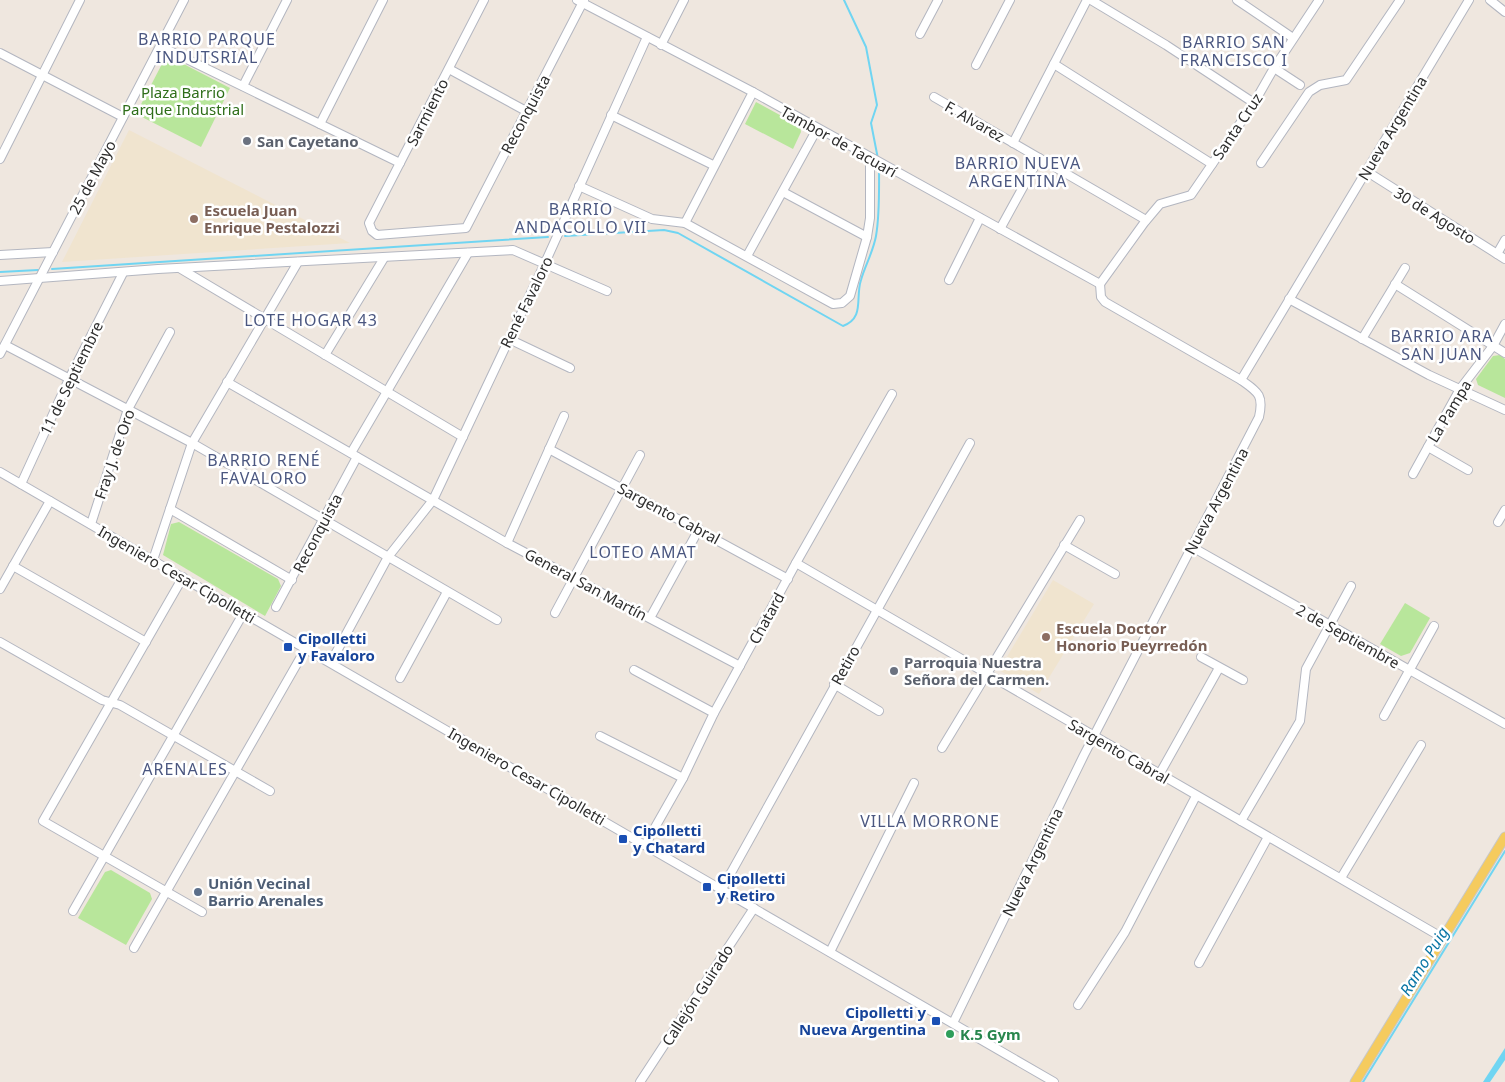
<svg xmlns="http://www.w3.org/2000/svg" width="1505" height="1082" viewBox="0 0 1505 1082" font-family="'Noto Sans',sans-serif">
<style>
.education{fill:#f0e4cf}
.green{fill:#b8e69b}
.water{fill:#70d5f2}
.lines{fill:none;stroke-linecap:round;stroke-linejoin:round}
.stream{stroke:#70d5f2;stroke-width:2}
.minor-casing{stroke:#b3b6c0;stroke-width:10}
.major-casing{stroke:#c8c8c8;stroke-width:11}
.minor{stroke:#fff;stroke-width:8}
.major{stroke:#f5cb5e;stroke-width:9}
.worship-dot{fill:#6b7280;stroke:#fff;stroke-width:2}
.education-dot{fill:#8d6e63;stroke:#fff;stroke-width:2}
.transit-dot{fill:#1a4fb4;stroke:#fff;stroke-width:2}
.service-dot{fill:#5c6f8a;stroke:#fff;stroke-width:2}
.leisure-dot{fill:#2e9e5b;stroke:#fff;stroke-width:2}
.labels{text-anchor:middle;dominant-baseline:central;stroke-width:5;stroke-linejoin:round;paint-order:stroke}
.park-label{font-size:15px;fill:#2e6e19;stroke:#fff}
.street-label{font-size:15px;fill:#2d2d2d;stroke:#fff}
.worship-label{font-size:15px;font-weight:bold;fill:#5b616d;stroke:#fff;text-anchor:start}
.education-label{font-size:15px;font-weight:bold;fill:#785e54;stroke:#fff;text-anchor:start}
.transit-label{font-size:15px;font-weight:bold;fill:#164399;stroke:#fff;text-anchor:start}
.service-label{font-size:15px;font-weight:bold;fill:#4e5e75;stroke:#fff;text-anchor:start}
.leisure-label{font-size:15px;font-weight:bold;fill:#27864d;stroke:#fff;text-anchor:start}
.neighbourhood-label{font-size:16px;letter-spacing:1px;fill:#4b5780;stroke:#fff}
.water-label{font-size:16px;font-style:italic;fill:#0a75a4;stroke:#fff}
</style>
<rect width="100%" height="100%" fill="#efe7df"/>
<g class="education">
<polygon points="129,130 350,243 62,262"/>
<polygon points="1053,580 1094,604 1039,694 999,670"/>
</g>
<g class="green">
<polygon points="172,58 230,88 201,147 136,114 163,62"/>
<polygon points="756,102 800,126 801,132 793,149 745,124"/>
<polygon points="1500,355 1505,359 1505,398 1478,385 1476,379 1493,356"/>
<polygon points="179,522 278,579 281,586 265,616 163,555 171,524"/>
<polygon points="1405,603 1430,618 1410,653 1401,656 1380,644"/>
<polygon points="111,870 150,893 152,899 126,945 78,918 105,872"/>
</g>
<polygon class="water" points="1505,1048 1505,1060 1490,1082 1483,1082"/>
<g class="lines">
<g class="stream">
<polyline points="844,0 866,47 877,105 871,123 878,159"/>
<path d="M565,236L664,230L678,233L843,326C865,318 855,298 861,280C865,266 873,252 876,236C880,213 879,188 879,163"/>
<polyline points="52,269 548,237"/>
<polyline points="0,272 38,270"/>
<polyline points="1363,1082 1505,851"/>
</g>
<defs>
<g id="minor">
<polyline points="484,0 369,223 372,231 377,235 466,228 584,0"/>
<polyline points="577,0 753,92 1100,284"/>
<polyline points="1091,0 1166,45 1254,103"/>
<polyline points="1237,0 1293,38"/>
<polyline points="1490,0 1505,12"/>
<polyline points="920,34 938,0"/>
<polyline points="661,45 684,0"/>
<polyline points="160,46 400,163"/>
<polyline points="0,53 123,117"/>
<polyline points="1054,64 1212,164"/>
<polyline points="976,65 1010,0"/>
<polyline points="1274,68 1300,85"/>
<polyline points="449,69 526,111"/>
<polyline points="243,86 287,0"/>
<polyline points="934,97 1146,220"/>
<polyline points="611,115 713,165"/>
<polyline points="320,124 383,0"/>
<polyline points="1013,143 1087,0"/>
<polyline points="0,159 80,0"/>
<polyline points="1261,163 1309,92 1320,85 1346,80 1400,0"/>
<polyline points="1366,171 1505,259"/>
<polyline points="579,186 652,219 685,223 833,304 842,303 850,296 867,237 870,218 870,158"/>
<polyline points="783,192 867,237"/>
<polyline points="685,223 753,92"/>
<polyline points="1000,229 1039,158"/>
<polyline points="1497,254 1505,240"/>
<polyline points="0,255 53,252"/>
<polyline points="747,256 817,129"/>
<polyline points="181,269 463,437"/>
<polyline points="949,280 980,218"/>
<polyline points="0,281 158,269 513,250 607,291"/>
<polyline points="1100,284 1144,223 1160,204 1191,195 1254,103 1274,68 1319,0"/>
<polyline points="1100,284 1101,297 1105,302 1241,380"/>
<polyline points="1395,284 1505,353"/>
<polyline points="1289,299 1429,375 1505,410"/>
<polyline points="509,339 570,368"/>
<polyline points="1362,339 1405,268"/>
<polyline points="5,345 192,443 497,620"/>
<polyline points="0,354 184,0"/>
<polyline points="325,355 384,258"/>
<polyline points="227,382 507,543 740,666"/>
<polyline points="1428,447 1468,470"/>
<polyline points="549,449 788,579"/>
<polyline points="351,453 468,253"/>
<polyline points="0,472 1054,1082"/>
<polyline points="1413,474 1460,389 1493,346 1505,324"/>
<polyline points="21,484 70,377 123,273"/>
<polyline points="170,509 292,580"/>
<polyline points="1498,522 1505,510"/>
<polyline points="91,524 128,409 170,332"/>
<polyline points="507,543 564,416"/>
<polyline points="1064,545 1115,574"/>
<polyline points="1192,547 1505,724"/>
<polyline points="153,560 192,443 298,262"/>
<polyline points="796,563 1443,938"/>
<polyline points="13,566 146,642"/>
<polyline points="183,577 43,821 202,912"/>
<polyline points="0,589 50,501"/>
<polyline points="276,607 357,457"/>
<polyline points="555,613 640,455"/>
<polyline points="650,618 699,529"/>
<polyline points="0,642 102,700 120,705 270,791"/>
<polyline points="1201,657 1243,680"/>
<polyline points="331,662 388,557 433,500 545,263 647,37"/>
<polyline points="634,670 714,713"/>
<polyline points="400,678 447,592"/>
<polyline points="834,684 879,711"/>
<polyline points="1384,716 1434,626"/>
<polyline points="600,736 683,778"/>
<polyline points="942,748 1080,520"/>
<polyline points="1159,775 1219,668"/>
<polyline points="1241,821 1300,721 1306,669 1351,586"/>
<polyline points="645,845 683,778 714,713 796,563 892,394"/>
<polyline points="1341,878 1421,745"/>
<polyline points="722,889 970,443"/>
<polyline points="73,911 244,612"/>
<polyline points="134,948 306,648"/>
<polyline points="830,952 914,783"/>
<polyline points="1199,963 1268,837"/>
<polyline points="1078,1005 1125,932 1196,796"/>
<path d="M953,1023L1084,755L1259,417C1264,395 1258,392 1241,380L1469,0"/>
<polyline points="640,1082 754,908"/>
</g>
<polyline id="major" points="1355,1082 1505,837"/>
</defs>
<use href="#minor" class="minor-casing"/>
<use href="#major" class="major-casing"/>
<use href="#minor" class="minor"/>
<use href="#major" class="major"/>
</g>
<g class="worship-dot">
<circle cx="247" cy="141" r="5"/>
<circle cx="894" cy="671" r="5"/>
</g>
<g class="education-dot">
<circle cx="194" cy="219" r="5"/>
<circle cx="1046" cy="637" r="5"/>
</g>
<g class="transit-dot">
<rect x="283" y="642" width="10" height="10" rx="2.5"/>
<rect x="618" y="834" width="10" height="10" rx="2.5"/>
<rect x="702" y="882" width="10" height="10" rx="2.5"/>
<rect x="931" y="1016" width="10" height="10" rx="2.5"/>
</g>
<circle class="service-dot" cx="198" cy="892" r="5"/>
<circle class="leisure-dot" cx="950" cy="1034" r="5"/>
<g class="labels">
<g class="park-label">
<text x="183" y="92">Plaza Barrio<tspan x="183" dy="17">Parque Industrial</tspan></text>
</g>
<g class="street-label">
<text transform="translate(427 112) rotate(-63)">Sarmiento</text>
<text transform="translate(525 114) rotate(-62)">Reconquista</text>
<text transform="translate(975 121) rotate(30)">F. Alvarez</text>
<text transform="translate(1237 126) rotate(-56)">Santa Cruz</text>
<text transform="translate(1392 128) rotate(-59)">Nueva Argentina</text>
<text transform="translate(839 141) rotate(29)">Tambor de Tacuarí</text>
<text transform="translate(92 177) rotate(-62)">25 de Mayo</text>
<text transform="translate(1435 215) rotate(32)">30 de Agosto</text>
<text transform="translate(526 302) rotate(-64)">René Favaloro</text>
<text transform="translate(71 378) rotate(-64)">11 de Septiembre</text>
<text transform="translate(1449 411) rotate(-59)">La Pampa</text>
<text transform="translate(114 454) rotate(-71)">Fray J. de Oro</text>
<text transform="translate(1216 501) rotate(-62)">Nueva Argentina</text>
<text transform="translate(669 513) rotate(28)">Sargento Cabral</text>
<text transform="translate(317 533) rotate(-62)">Reconquista</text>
<text transform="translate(177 574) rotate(30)">Ingeniero Cesar Cipolletti</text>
<text transform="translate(586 584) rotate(28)">General San Martín</text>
<text transform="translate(766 618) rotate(-61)">Chatard</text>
<text transform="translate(1348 636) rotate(29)">2 de Septiembre</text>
<text transform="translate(845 665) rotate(-61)">Retiro</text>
<text transform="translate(1119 751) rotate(30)">Sargento Cabral</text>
<text transform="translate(527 776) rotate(30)">Ingeniero Cesar Cipolletti</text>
<text transform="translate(1032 862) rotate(-64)">Nueva Argentina</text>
<text transform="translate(697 995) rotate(-57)">Callejón Guirado</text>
</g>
<g class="worship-label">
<text x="257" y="141">San Cayetano</text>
<text x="904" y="662">Parroquia Nuestra<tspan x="904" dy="17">Señora del Carmen.</tspan></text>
</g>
<g class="education-label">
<text x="204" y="210">Escuela Juan<tspan x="204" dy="17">Enrique Pestalozzi</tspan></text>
<text x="1056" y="628">Escuela Doctor<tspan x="1056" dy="17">Honorio Pueyrredón</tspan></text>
</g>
<g class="transit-label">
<text x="298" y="638">Cipolletti<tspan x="298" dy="17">y Favaloro</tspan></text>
<text x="633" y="830">Cipolletti<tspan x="633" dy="17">y Chatard</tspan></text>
<text x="717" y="878">Cipolletti<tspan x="717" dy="17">y Retiro</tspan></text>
<text x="926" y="1012" text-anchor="end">Cipolletti y<tspan x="926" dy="17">Nueva Argentina</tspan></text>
</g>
<g class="service-label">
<text x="208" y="883">Unión Vecinal<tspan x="208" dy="17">Barrio Arenales</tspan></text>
</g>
<g class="leisure-label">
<text x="960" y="1034">K.5 Gym</text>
</g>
<g class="neighbourhood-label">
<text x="207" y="39">BARRIO PARQUE<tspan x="207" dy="18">INDUTSRIAL</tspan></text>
<text x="1234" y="42">BARRIO SAN<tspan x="1234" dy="18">FRANCISCO I</tspan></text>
<text x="1018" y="163">BARRIO NUEVA<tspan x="1018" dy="18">ARGENTINA</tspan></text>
<text x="581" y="209">BARRIO<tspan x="581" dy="18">ANDACOLLO VII</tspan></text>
<text x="311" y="320">LOTE HOGAR 43</text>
<text x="1442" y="336">BARRIO ARA<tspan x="1442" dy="18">SAN JUAN</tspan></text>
<text x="264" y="460">BARRIO RENÉ<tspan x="264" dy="18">FAVALORO</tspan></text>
<text x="643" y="552">LOTEO AMAT</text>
<text x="185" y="769">ARENALES</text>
<text x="930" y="821">VILLA MORRONE</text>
</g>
<g class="water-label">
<text transform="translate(1424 961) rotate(-58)">Ramo Puig</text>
</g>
</g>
</svg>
